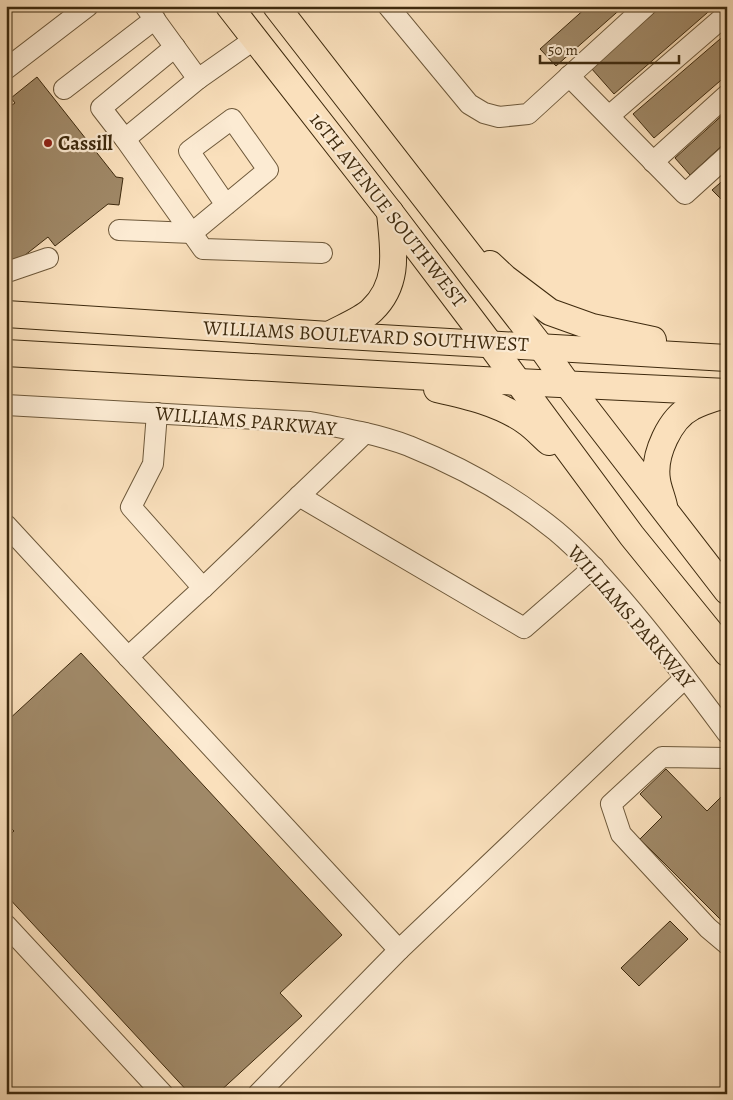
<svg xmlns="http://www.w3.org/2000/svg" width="733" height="1100" viewBox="0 0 733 1100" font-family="Alegreya,serif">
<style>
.building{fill:#a08968;stroke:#3e2a0e}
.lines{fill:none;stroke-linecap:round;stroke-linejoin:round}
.minor-casing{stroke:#6d583a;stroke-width:22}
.major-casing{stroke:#3e2a0e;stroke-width:28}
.minor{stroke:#fcebd3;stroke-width:20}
.major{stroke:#fae0bc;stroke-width:26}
.poi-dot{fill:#8f2418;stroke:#fcebd3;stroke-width:2}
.labels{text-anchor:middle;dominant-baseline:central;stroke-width:4.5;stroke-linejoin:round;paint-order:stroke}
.poi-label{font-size:20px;font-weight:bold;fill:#3e2a0e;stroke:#fcebd3;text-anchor:start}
.street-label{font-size:20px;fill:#3e2a0e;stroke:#fcebd3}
</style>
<rect width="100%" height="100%" fill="#fae0bc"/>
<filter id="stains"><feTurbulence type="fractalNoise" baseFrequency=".004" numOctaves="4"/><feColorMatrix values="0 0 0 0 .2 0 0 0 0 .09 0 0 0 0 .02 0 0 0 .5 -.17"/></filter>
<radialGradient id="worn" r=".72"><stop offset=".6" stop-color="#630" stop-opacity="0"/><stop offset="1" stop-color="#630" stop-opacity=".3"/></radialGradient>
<g class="building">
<polygon points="588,6 624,6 556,66 540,49"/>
<polygon points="662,6 715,6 614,94 591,68"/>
<polygon points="727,33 727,75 654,138 633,114"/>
<polygon points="37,77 116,177 123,178 119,205 108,204 55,246 48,237 15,263 6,252 6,109 15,103 11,98"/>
<polygon points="727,111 727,141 690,175 675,158"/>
<polygon points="727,177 727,205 712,190"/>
<polygon points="81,653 342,935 280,993 302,1016 217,1094 190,1094 6,895 6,838 14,831 6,823 6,722"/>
<polygon points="666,769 707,811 721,797 727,803 727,920 724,923 640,839 662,817 640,794"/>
<polygon points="670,921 688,939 639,986 621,968"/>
</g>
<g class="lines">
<defs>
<g id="minor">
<polyline points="145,6 198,79 255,39"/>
<polyline points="388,6 469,104 484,113 499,117 528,114 646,6"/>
<polyline points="175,47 101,108 125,139 198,79"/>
<polyline points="6,69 88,6"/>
<polyline points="569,76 685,194 727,156"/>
<polyline points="64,89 155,19"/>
<polyline points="609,116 727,14"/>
<polyline points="125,139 203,249 322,253"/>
<polyline points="653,162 727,95"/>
<polyline points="119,230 192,233 268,170 232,119 189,151 226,205"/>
<polyline points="6,269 10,271 48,258"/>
<path d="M6,405L310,422C343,428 377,434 409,446C461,467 512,495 556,531C580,551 601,575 622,599C659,642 693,687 727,733"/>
<polyline points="157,413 153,464 131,507 203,588 365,433"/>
<polyline points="299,496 524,628 594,567"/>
<polyline points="6,525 399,950 685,678"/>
<polyline points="128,657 203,588"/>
<polyline points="727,758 662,757 611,804 621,834 708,928 727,944"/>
<polyline points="6,925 163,1094"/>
<polyline points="258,1094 399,950"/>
</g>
<g id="major">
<polyline points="229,6 390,212 490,344 632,536 727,653"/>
<polyline points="276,6 541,347 568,385 727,591"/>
<polyline points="490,264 505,278 550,312 592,327 653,340"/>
<polyline points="6,314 329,335 727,358"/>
<path d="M329,335C341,328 362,320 372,310C401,282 393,248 390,212"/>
<polyline points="6,353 518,382 727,392"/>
<path d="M437,389C468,396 499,403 525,421C534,427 541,435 549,442"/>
<path d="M664,506C662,497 658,488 657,480C653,455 670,418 692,407C701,402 711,399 721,396"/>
</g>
</defs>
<use href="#minor" class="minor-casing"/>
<use href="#major" class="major-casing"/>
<use href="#minor" class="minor"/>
<use href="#major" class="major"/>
</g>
<circle class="poi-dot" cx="48" cy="143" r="5"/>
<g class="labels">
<g class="poi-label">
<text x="58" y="143">Cassill</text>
</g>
<g class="street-label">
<text transform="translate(388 210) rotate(52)">16TH AVENUE SOUTHWEST</text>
<text transform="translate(366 336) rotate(3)">WILLIAMS BOULEVARD SOUTHWEST</text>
<text transform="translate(246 421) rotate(5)">WILLIAMS PARKWAY</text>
<text transform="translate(631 617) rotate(49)">WILLIAMS PARKWAY</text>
</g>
</g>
<rect width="733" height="1100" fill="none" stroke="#fae0bc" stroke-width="25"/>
<rect x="8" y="8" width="718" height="1085" fill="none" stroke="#3e2a0e" stroke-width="2.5"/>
<rect x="12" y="12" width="708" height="1075" fill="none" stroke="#3e2a0e"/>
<path d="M540 55v8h139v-8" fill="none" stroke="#3e2a0e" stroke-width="2.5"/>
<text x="548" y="55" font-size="15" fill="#3e2a0e" stroke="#fcebd3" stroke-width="4" paint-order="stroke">50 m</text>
<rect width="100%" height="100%" filter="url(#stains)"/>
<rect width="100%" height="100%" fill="url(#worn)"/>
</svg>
